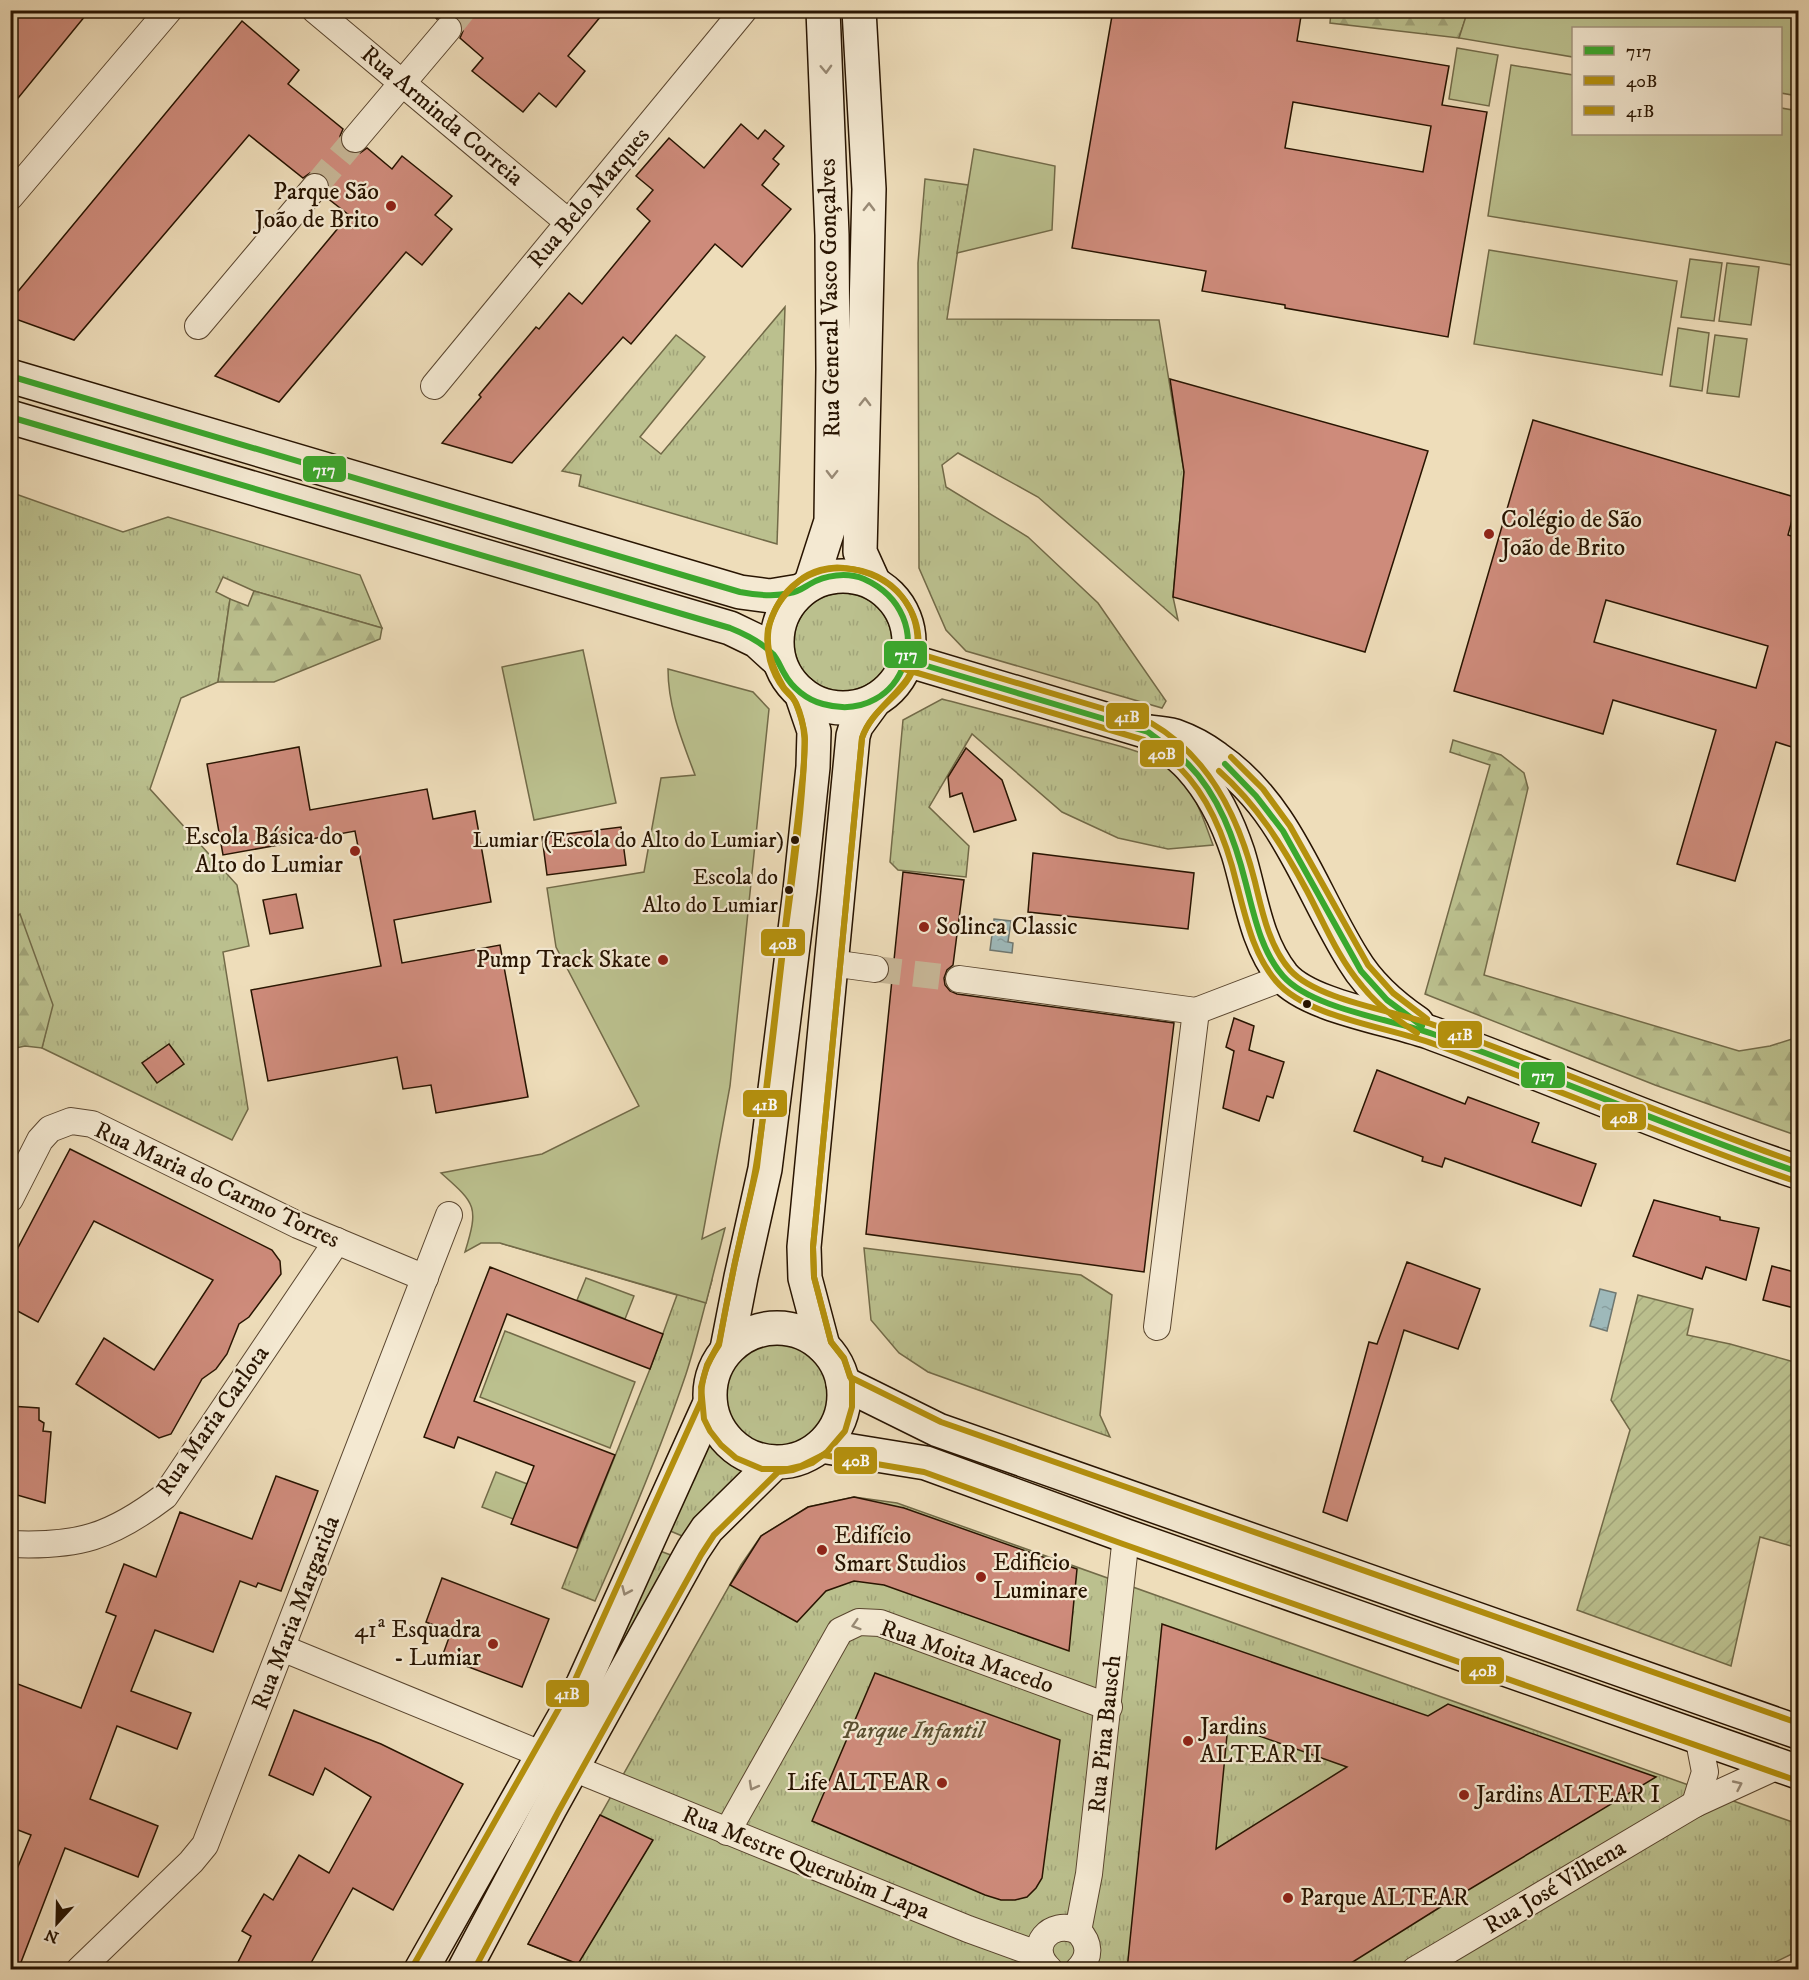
<svg xmlns="http://www.w3.org/2000/svg" width="1809" height="1980" viewBox="0 0 1809 1980" font-family="'IM FELL DW Pica',serif">
<style>
.grass{fill:url(#grass-tufts);stroke:#726a48;stroke-width:1.5}
.forest{fill:url(#forest-firs);stroke:#726a48;stroke-width:1.5}
.park{fill:#bbc08e;stroke:#726a48;stroke-width:1.5}
.garden{fill:url(#garden-furrows);stroke:#726a48;stroke-width:1.5}
.water{fill:url(#water-ripples);stroke:#6f7770;stroke-width:1.5}
.building{fill:#ce8b7b;stroke:#281401;stroke-width:1.5;fill-rule:evenodd}
.lines{fill:none;stroke-linecap:round;stroke-linejoin:round}
.street-tunnel{stroke:#c6b595;stroke-width:26;stroke-dasharray:26 13;stroke-linecap:butt}
.street-casing{stroke:#5a462f;stroke-width:28}
.secondary-casing{stroke:#281401;stroke-width:36}
.street{stroke:#f4e9d2;stroke-width:26}
.secondary{stroke:#f4e9d2;stroke-width:33}
.bus-1-casing{stroke:#f4e9d2;stroke-width:10}
.bus-2-casing{stroke:#f4e9d2;stroke-width:10}
.bus-3-casing{stroke:#f4e9d2;stroke-width:10}
.bus-1{stroke:#3aa82d;stroke-width:6}
.bus-2{stroke:#b4900d;stroke-width:6}
.bus-3{stroke:#b4900d;stroke-width:6}
.oneway{stroke:#988974}
.poi-dot{fill:#8f2418;stroke:#f4e9d2;stroke-width:2}
.bus-dot{fill:#281401;stroke:#f4e9d2;stroke-width:2}
.labels{text-anchor:middle;dominant-baseline:central;stroke-width:4.5;stroke-linejoin:round;paint-order:stroke}
.bus-label{font-size:22px;fill:#281401;stroke:#f4e9d2;text-anchor:end}
.street-label{font-size:24px;fill:#281401;stroke:#f4e9d2}
.poi-label{font-size:24px;fill:#281401;stroke:#f4e9d2;text-anchor:start}
.park-label{font-size:24px;font-style:italic;fill:#5b5032;stroke:#f4e9d2}
.line-badge{stroke:#f4e9d2;stroke-width:2}
.badge-label{font-size:16px;text-anchor:middle;font-weight:bold;fill:#fff}
</style>
<defs>
<pattern id="grass-tufts" width="24" height="20" patternUnits="userSpaceOnUse" patternTransform="scale(1.5)"><rect width="24" height="20" fill="#bbc08e"/><path d="M3 7l-1-3M5 7V3M7 7l1-3M15 17l-1-3M17 17v-4M19 17l1-3" fill="none" stroke="#a1a479"/></pattern>
<pattern id="forest-firs" width="22" height="20" patternUnits="userSpaceOnUse" patternTransform="scale(1.5)"><rect width="22" height="20" fill="#bbc08e"/><path d="M5 1l3.5 6h-7zM16 11l3.5 6h-7z" fill="#a1a479"/></pattern>
<pattern id="garden-furrows" width="10" height="10" patternUnits="userSpaceOnUse" patternTransform="scale(1.5)"><rect width="10" height="10" fill="#bbc08e"/><path d="M-1 1l2-2M0 10L10 0M9 11l2-2" fill="none" stroke="#a1a479"/></pattern>
<pattern id="water-ripples" width="26" height="14" patternUnits="userSpaceOnUse" patternTransform="scale(1.5)"><rect width="26" height="14" fill="#9eb9ba"/><path d="M2 4q2-2 4 0t4 0M15 11q2-2 4 0t4 0" fill="none" stroke="#889e9e"/></pattern>
</defs>
<rect width="100%" height="100%" fill="#eeddba"/>
<filter id="stains"><feTurbulence type="fractalNoise" baseFrequency=".00333" numOctaves="4"/><feColorMatrix values="0 0 0 0 .2 0 0 0 0 .09 0 0 0 0 .02 0 0 0 .5 -.17"/></filter>
<radialGradient id="worn" r=".72"><stop offset=".6" stop-color="#630" stop-opacity="0"/><stop offset="1" stop-color="#630" stop-opacity=".3"/></radialGradient>
<g class="grass">
<polygon points="925,179 968,185 947,319 1159,320 1184,472 1173,597 1178,620 1038,497 958,453 942,465 946,487 1028,537 1098,603 1166,701 1162,708 966,651 946,630 919,568 918,263"/>
<polygon points="785,307 777,544 579,486 581,475 562,471 676,335 705,357 640,437 661,454"/>
<polygon points="10,492 123,532 168,517 360,575 382,628 254,591 223,577 216,592 230,599 218,682 181,698 150,789 237,885 249,946 223,952 248,1109 232,1140 42,1048 52,1005 19,915 11,922"/>
<circle cx="843" cy="642" r="49"/>
<path d="M942,699C988,711 1035,723 1081,736C1111,744 1150,751 1175,772C1195,790 1204,821 1213,845L1168,849L1118,838L1062,812L972,734L929,807L969,846L966,877L898,870L890,862L903,720Z"/>
<path d="M500,1243L712,1280C703,1311 696,1343 686,1374C660,1451 628,1527 595,1601L562,1588L650,1369L677,1295Z"/>
<polygon points="864,1248 1081,1275 1112,1295 1100,1415 1110,1437 928,1372 899,1353 871,1320"/>
<circle cx="778" cy="1395" r="53"/>
<polygon points="709,1443 743,1472 687,1538 668,1530"/>
<polygon points="854,1497 897,1503 1798,1824 1798,1951 1761,1969 592,1970 528,1944 741,1565 761,1536 808,1507"/>
<polygon points="660,1551 676,1557 541,1793"/>
</g>
<g class="forest">
<polygon points="1331,11 1331,10 1468,11 1459,38 1330,23"/>
<polygon points="254,591 382,628 380,639 274,682 218,682 230,599 248,606"/>
<polygon points="1453,740 1501,755 1524,773 1528,788 1484,975 1739,1051 1770,1046 1792,1039 1798,1040 1798,1136 1655,1085 1425,994 1490,765 1450,752"/>
<polygon points="20,914 53,1005 42,1048 25,1046 11,1049 11,922"/>
</g>
<g class="park">
<polygon points="1468,10 1798,11 1798,96 1781,93 1780,28 1574,28 1573,57 1459,38"/>
<polygon points="1457,48 1498,55 1489,106 1449,99"/>
<polygon points="1511,65 1573,75 1574,134 1780,134 1781,108 1798,111 1798,266 1488,216"/>
<polygon points="974,149 1055,166 1052,230 957,253"/>
<polygon points="1489,250 1677,281 1662,375 1474,344"/>
<polygon points="1690,259 1722,263 1714,321 1681,317"/>
<polygon points="1727,263 1759,267 1751,325 1719,321"/>
<polygon points="1678,328 1709,333 1702,391 1670,386"/>
<polygon points="1715,335 1747,339 1739,397 1707,393"/>
<polygon points="583,650 616,803 534,820 502,667"/>
<path d="M668,669L753,692L769,709L730,1086L702,1239L725,1228L706,1303L500,1243H481L465,1252C479,1206 476,1204 441,1173L542,1154L639,1106L556,947L547,888L644,872L661,778L695,775C682,740 668,707 668,669Z"/>
<polygon points="586,1278 634,1296 625,1319 577,1300"/>
<polygon points="505,1331 635,1382 610,1448 480,1397"/>
<polygon points="496,1472 530,1485 516,1520 482,1507"/>
</g>
<polygon class="garden" points="1638,1295 1693,1309 1687,1335 1730,1344 1798,1363 1798,1548 1760,1537 1731,1666 1577,1610 1630,1430 1611,1400"/>
<g class="water">
<polygon points="994,919 1011,921 1008,942 1013,943 1012,953 990,950"/>
<polygon points="1600,1289 1616,1293 1607,1331 1590,1326"/>
</g>
<g class="building">
<polygon points="10,10 90,10 10,108"/>
<polygon points="427,10 606,10 568,56 585,71 556,107 539,93 523,112 472,71 483,58 460,38 463,31 462,23 458,18 450,14 442,15 437,19"/>
<path d="M1113,10H1302L1297,41L1449,66L1442,105L1487,112L1448,337L1285,308V305L1202,291L1206,271L1072,248ZM1293,102L1431,126L1423,172L1285,148Z"/>
<polygon points="242,21 299,70 288,84 343,129 340,136 341,144 346,151 353,154 360,153 367,148 392,169 402,156 452,196 435,215 452,229 422,265 406,252 279,402 215,376 349,215 326,197 330,190 329,182 324,175 317,172 310,173 303,178 249,135 74,340 10,317 10,301"/>
<polygon points="741,124 758,139 765,130 784,146 773,159 779,164 762,185 791,209 742,267 715,244 631,344 623,337 512,463 442,443 481,397 479,395 536,327 539,329 569,293 582,304 650,221 637,209 653,190 636,176 669,138 704,168"/>
<polygon points="1170,379 1428,451 1365,652 1173,597 1184,472"/>
<path d="M1533,420L1798,498L1788,535L1798,538V749L1776,742L1735,881L1677,864L1716,730L1613,700L1603,734L1454,691ZM1606,600L1768,646L1756,688L1594,642Z"/>
<polygon points="299,747 310,810 427,789 433,819 475,811 491,902 394,920 402,963 500,945 528,1097 436,1113 431,1085 403,1089 397,1057 268,1081 251,990 381,966 355,831 223,855 207,764"/>
<polygon points="966,748 1002,780 1016,820 974,832 962,793 950,797 948,777"/>
<polygon points="621,827 626,865 547,875 542,837"/>
<polygon points="1033,853 1194,873 1188,929 1028,912"/>
<polygon points="903,872 964,880 953,965 947,970 944,978 945,985 950,991 957,994 1174,1023 1144,1272 866,1234"/>
<polygon points="296,894 303,928 270,934 263,900"/>
<polygon points="1234,1018 1254,1026 1249,1050 1284,1062 1273,1098 1267,1096 1259,1121 1223,1108 1234,1051 1226,1047"/>
<polygon points="169,1044 184,1064 157,1083 142,1063"/>
<polygon points="1377,1070 1465,1104 1468,1097 1539,1123 1532,1142 1596,1164 1581,1206 1445,1158 1442,1167 1422,1161 1423,1157 1354,1131"/>
<polygon points="70,1149 272,1250 280,1261 281,1274 249,1317 239,1324 227,1354 216,1369 202,1379 171,1434 159,1438 76,1384 104,1338 154,1370 213,1280 94,1221 38,1322 10,1307 10,1263"/>
<polygon points="1654,1200 1720,1217 1720,1220 1759,1228 1746,1280 1706,1267 1702,1279 1633,1256"/>
<polygon points="1407,1262 1480,1289 1458,1349 1404,1330 1347,1521 1323,1512 1369,1342 1377,1344"/>
<polygon points="1772,1266 1798,1273 1798,1309 1763,1300"/>
<polygon points="490,1267 663,1334 650,1369 507,1314 474,1401 615,1455 577,1548 511,1524 534,1466 458,1437 454,1448 424,1437"/>
<polygon points="10,1406 39,1408 39,1420 44,1423 43,1431 51,1432 45,1503 10,1493"/>
<polygon points="276,1476 318,1491 281,1591 258,1583 256,1587 240,1581 213,1652 155,1630 131,1691 191,1713 177,1749 117,1726 90,1799 158,1826 138,1877 65,1848 18,1970 10,1970 10,1886 31,1835 10,1827 10,1681 81,1708 116,1616 106,1612 124,1564 156,1577 180,1512 252,1539"/>
<polygon points="854,1497 904,1508 1077,1569 1069,1651 884,1585 854,1581 826,1591 797,1622 730,1585 761,1536 808,1507"/>
<polygon points="442,1578 549,1619 522,1687 442,1657 451,1632 426,1622"/>
<path d="M1162,1624L1428,1716L1448,1704L1656,1777L1450,1901L1340,1970H1127ZM1228,1725L1347,1767L1216,1849Z"/>
<polygon points="875,1673 1060,1740 1042,1878 1036,1888 1027,1897 1015,1900 1001,1900 985,1895 812,1821"/>
<polygon points="294,1710 381,1744 463,1784 393,1910 353,1888 307,1970 234,1970 251,1936 242,1931 264,1894 273,1900 299,1855 329,1873 371,1797 325,1768 313,1795 269,1775"/>
<polygon points="600,1815 653,1840 578,1964 528,1944"/>
</g>
<g class="lines">
<g class="street-tunnel">
<polyline points="448,29 463,10"/>
<polyline points="315,187 355,139"/>
<polyline points="875,969 959,979"/>
</g>
<defs>
<g id="street">
<polyline points="315,10 568,222"/>
<polyline points="355,139 448,29"/>
<polyline points="10,197 169,10"/>
<polyline points="198,326 315,187"/>
<polyline points="434,386 744,10"/>
<polyline points="831,963 875,969"/>
<polyline points="959,979 1196,1011 1285,977"/>
<polyline points="10,1199 40,1140 50,1129 71,1121 92,1124 298,1225 425,1278"/>
<polyline points="1157,1327 1196,1011"/>
<path d="M10,1544C78,1547 111,1537 165,1496L337,1241"/>
<polyline points="282,1648 543,1755"/>
<polyline points="573,1768 968,1929 1040,1955"/>
<polyline points="1695,1804 1705,1772 1698,1736"/>
<polyline points="727,1832 840,1631 859,1622 880,1623 1109,1707"/>
<polyline points="1078,1931 1089,1874 1126,1536"/>
<path d="M1049,1969C1026,1947 1050,1918 1078,1931C1090,1943 1091,1957 1078,1970"/>
<polyline points="79,1970 191,1862 205,1845 449,1215"/>
<polyline points="1415,1970 1695,1804 1780,1765"/>
</g>
<g id="secondary">
<polyline points="859,10 869,189 860,552 874,583"/>
<polyline points="10,376 740,592 770,596 800,591"/>
<polyline points="10,417 730,628 757,641 779,661"/>
<circle cx="843" cy="642" r="66"/>
<polyline points="811,583 831,521 833,369 832,235 823,10"/>
<path d="M907,660L1148,732C1157,733 1167,734 1175,736C1189,741 1204,749 1216,758C1286,806 1310,890 1353,959C1369,986 1392,1006 1417,1023"/>
<path d="M1148,732C1163,743 1178,753 1190,766C1212,790 1228,823 1238,853C1251,895 1255,941 1283,976C1309,1007 1395,1019 1434,1034C1556,1079 1675,1131 1798,1172"/>
<circle cx="777" cy="1395" r="67"/>
<polyline points="823,1346 805,1278 804,1247 853,736 856,726 875,700"/>
<polyline points="727,1349 741,1277 765,1169 800,890 813,767 814,731 801,693"/>
<polyline points="843,1383 938,1430 1798,1732"/>
<polyline points="821,1446 926,1463 1126,1536 1798,1772"/>
<polyline points="421,1970 583,1684 710,1403"/>
<polyline points="464,1970 550,1808 693,1550 707,1529 774,1463"/>
</g>
</defs>
<use href="#street" class="street-casing"/>
<use href="#secondary" class="secondary-casing"/>
<use href="#street" class="street"/>
<use href="#secondary" class="secondary"/>
<defs>
<g id="bus-1">
<path d="M10,376L740,592C756,595 774,597 790,593C798,592 803,588 810,584C825,575 847,572 864,579C944,615 905,727 823,704C807,700 792,688 784,673C780,666 778,660 773,654C761,642 745,634 730,628L10,417"/>
<path d="M907,660L1148,732C1161,742 1175,751 1187,763C1219,795 1235,840 1246,884C1254,915 1261,951 1283,976C1312,1009 1391,1019 1433,1034C1556,1077 1675,1130 1798,1172"/>
<polyline points="1225,764 1256,796 1283,831 1361,971 1387,1000 1422,1026"/>
</g>
<g id="bus-2">
<path d="M904,669L1144,740C1156,749 1169,758 1180,768C1211,799 1227,843 1237,885C1246,918 1253,954 1276,981C1307,1018 1389,1027 1434,1044C1555,1088 1673,1139 1795,1181"/>
<path d="M1219,771C1257,805 1283,846 1307,891C1324,923 1338,958 1362,986C1377,1005 1397,1020 1417,1033"/>
<path d="M1795,1780L1123,1544L924,1472L823,1455L801,1466L788,1469H762L736,1458L721,1445L710,1431L704,1419L701,1387L707,1365L719,1343L735,1262L757,1167L803,774C805,749 807,727 796,703C793,697 788,694 784,689C771,672 765,650 768,629C770,621 773,615 776,608C814,535 927,571 918,652C913,689 874,704 862,738L813,1247L814,1277L831,1342L844,1358L850,1377L941,1422L1798,1723"/>
</g>
<g id="bus-3">
<path d="M910,651L1151,723C1210,757 1239,818 1255,882C1262,911 1269,946 1290,970C1318,1001 1397,1011 1437,1026C1559,1069 1677,1121 1798,1163"/>
<polyline points="1231,757 1263,789 1290,826 1368,965 1393,993 1427,1019"/>
<path d="M413,1966L575,1680L701,1401C701,1379 706,1364 719,1345C725,1310 732,1275 740,1240C745,1216 752,1191 756,1166C768,1092 775,1017 784,942C793,875 803,807 805,739C805,729 798,706 793,698C790,693 785,690 783,686C759,645 763,612 799,581C811,571 829,566 844,568C894,572 925,610 916,660C910,694 872,705 862,738L813,1247L814,1277L831,1342L844,1359L852,1381V1407L845,1431L827,1452L812,1463L793,1470L778,1472L714,1535L701,1555L558,1812L474,1970"/>
</g>
</defs>
<use href="#bus-1" class="bus-1-casing"/>
<use href="#bus-2" class="bus-2-casing"/>
<use href="#bus-3" class="bus-3-casing"/>
<use href="#bus-1" class="bus-1"/>
<use href="#bus-2" class="bus-2"/>
<use href="#bus-3" class="bus-3"/>
</g>
<defs><path id="oneway-chevron" d="M-2-3.5L2.5 0L-2 3.5" fill="none" stroke-width="1.6" stroke-linecap="round" stroke-linejoin="round" transform="scale(1.5)"/></defs>
<g class="oneway">
<use href="#oneway-chevron" transform="translate(826 69) rotate(88)"/>
<use href="#oneway-chevron" transform="translate(869 207) rotate(-89)"/>
<use href="#oneway-chevron" transform="translate(865 402) rotate(-89)"/>
<use href="#oneway-chevron" transform="translate(832 474) rotate(91)"/>
<use href="#oneway-chevron" transform="translate(626 1591) rotate(114)"/>
<use href="#oneway-chevron" transform="translate(856 1625) rotate(163)"/>
<use href="#oneway-chevron" transform="translate(1738 1785) rotate(-25)"/>
<use href="#oneway-chevron" transform="translate(753 1786) rotate(119)"/>
</g>
<g class="poi-dot">
<circle cx="391" cy="206" r="6"/>
<circle cx="1489" cy="534" r="6"/>
<circle cx="355" cy="851" r="6"/>
<circle cx="924" cy="927" r="6"/>
<circle cx="663" cy="960" r="6"/>
<circle cx="822" cy="1550" r="6"/>
<circle cx="981" cy="1577" r="6"/>
<circle cx="493" cy="1644" r="6"/>
<circle cx="1188" cy="1741" r="6"/>
<circle cx="942" cy="1783" r="6"/>
<circle cx="1464" cy="1795" r="6"/>
<circle cx="1288" cy="1898" r="6"/>
</g>
<g class="bus-dot">
<circle cx="795" cy="840" r="5"/>
<circle cx="789" cy="890" r="5"/>
<circle cx="1307" cy="1004" r="5"/>
</g>
<g class="labels">
<g class="bus-label">
<text x="784" y="840">Lumiar (Escola do Alto do Lumiar)</text>
<text x="778" y="877">Escola do<tspan x="778" dy="28">Alto do Lumiar</tspan></text>
</g>
<g class="street-label">
<text transform="translate(442 116) rotate(40)">Rua Arminda Correia</text>
<text transform="translate(589 198) rotate(-50)">Rua Belo Marques</text>
<text transform="translate(830 298) rotate(-91)">Rua General Vasco Gonçalves</text>
<text transform="translate(217 1185) rotate(25)">Rua Maria do Carmo Torres</text>
<text transform="translate(213 1421) rotate(-55)">Rua Maria Carlota</text>
<text transform="translate(296 1613) rotate(-69)">Rua Maria Margarida</text>
<text transform="translate(967 1657) rotate(19)">Rua Moita Macedo</text>
<text transform="translate(1105 1734) rotate(-84)">Rua Pina Bausch</text>
<text transform="translate(806 1863) rotate(22)">Rua Mestre Querubim Lapa</text>
<text transform="translate(1555 1887) rotate(-31)">Rua José Vilhena</text>
</g>
<g class="poi-label">
<text x="379" y="192" text-anchor="end">Parque São<tspan x="379" dy="28">João de Brito</tspan></text>
<text x="1501" y="520">Colégio de São<tspan x="1501" dy="28">João de Brito</tspan></text>
<text x="343" y="837" text-anchor="end">Escola Básica do<tspan x="343" dy="28">Alto do Lumiar</tspan></text>
<text x="936" y="927">Solinca Classic</text>
<text x="651" y="960" text-anchor="end">Pump Track Skate</text>
<text x="834" y="1536">Edifício<tspan x="834" dy="28">Smart Studios</tspan></text>
<text x="993" y="1563">Edificio<tspan x="993" dy="28">Luminare</tspan></text>
<text x="481" y="1630" text-anchor="end">41ª Esquadra<tspan x="481" dy="28">- Lumiar</tspan></text>
<text x="1200" y="1727">Jardins<tspan x="1200" dy="28">ALTEAR II</tspan></text>
<text x="930" y="1783" text-anchor="end">Life ALTEAR</text>
<text x="1476" y="1795">Jardins ALTEAR I</text>
<text x="1300" y="1898">Parque ALTEAR</text>
</g>
<g class="park-label">
<text x="912" y="1731">Parque Infantil</text>
</g>
</g>
<g class="line-badge">
<rect x="302" y="455" width="45" height="28" rx="6" fill="#3aa82d"/>
<rect x="883" y="640" width="45" height="29" rx="6" fill="#3aa82d"/>
<rect x="1105" y="702" width="45" height="28" rx="6" fill="#b4900d"/>
<rect x="1139" y="739" width="46" height="29" rx="6" fill="#b4900d"/>
<rect x="760" y="928" width="46" height="29" rx="6" fill="#b4900d"/>
<rect x="1437" y="1020" width="46" height="29" rx="6" fill="#b4900d"/>
<rect x="1520" y="1061" width="46" height="28" rx="6" fill="#3aa82d"/>
<rect x="742" y="1089" width="46" height="29" rx="6" fill="#b4900d"/>
<rect x="1601" y="1103" width="46" height="28" rx="6" fill="#b4900d"/>
<rect x="833" y="1446" width="45" height="29" rx="6" fill="#b4900d"/>
<rect x="1460" y="1656" width="45" height="29" rx="6" fill="#b4900d"/>
<rect x="545" y="1679" width="45" height="29" rx="6" fill="#b4900d"/>
</g>
<g class="badge-label">
<text x="324" y="475">717</text>
<text x="906" y="660">717</text>
<text x="1127" y="722">41B</text>
<text x="1162" y="759">40B</text>
<text x="783" y="949">40B</text>
<text x="1460" y="1040">41B</text>
<text x="1543" y="1081">717</text>
<text x="765" y="1110">41B</text>
<text x="1624" y="1123">40B</text>
<text x="856" y="1466">40B</text>
<text x="1483" y="1676">40B</text>
<text x="567" y="1699">41B</text>
</g>
<rect width="1809" height="1980" fill="none" stroke="#eeddba" stroke-width="36"/>
<rect x="12" y="12" width="1785" height="1956" fill="none" stroke="#281401" stroke-width="3"/>
<rect x="18" y="18" width="1773" height="1944" fill="none" stroke="#281401" stroke-width="1.5"/>
<rect x="1572" y="27" width="210" height="108" fill="#f4e9d2" stroke="#a2947e" stroke-width="1.5"/>
<rect x="1584" y="46" width="30" height="9" fill="#3aa82d" stroke="#a2947e" stroke-width="1.5"/>
<text x="1626" y="57" font-size="18" fill="#281401">717</text>
<rect x="1584" y="76" width="30" height="9" fill="#b4900d" stroke="#a2947e" stroke-width="1.5"/>
<text x="1626" y="87" font-size="18" fill="#281401">40B</text>
<rect x="1584" y="106" width="30" height="9" fill="#b4900d" stroke="#a2947e" stroke-width="1.5"/>
<text x="1626" y="117" font-size="18" fill="#281401">41B</text>
<g transform="translate(57 1923) rotate(202)" stroke="#f4e9d2" stroke-width="4.5" paint-order="stroke">
<path d="M0-4.5L10 22L0 15L-10 22Z" fill="#281401"/>
<text y="-9" font-size="16" font-weight="bold" text-anchor="middle" fill="#281401">N</text>
</g>
<rect width="100%" height="100%" filter="url(#stains)"/>
<rect width="100%" height="100%" fill="url(#worn)"/>
</svg>
